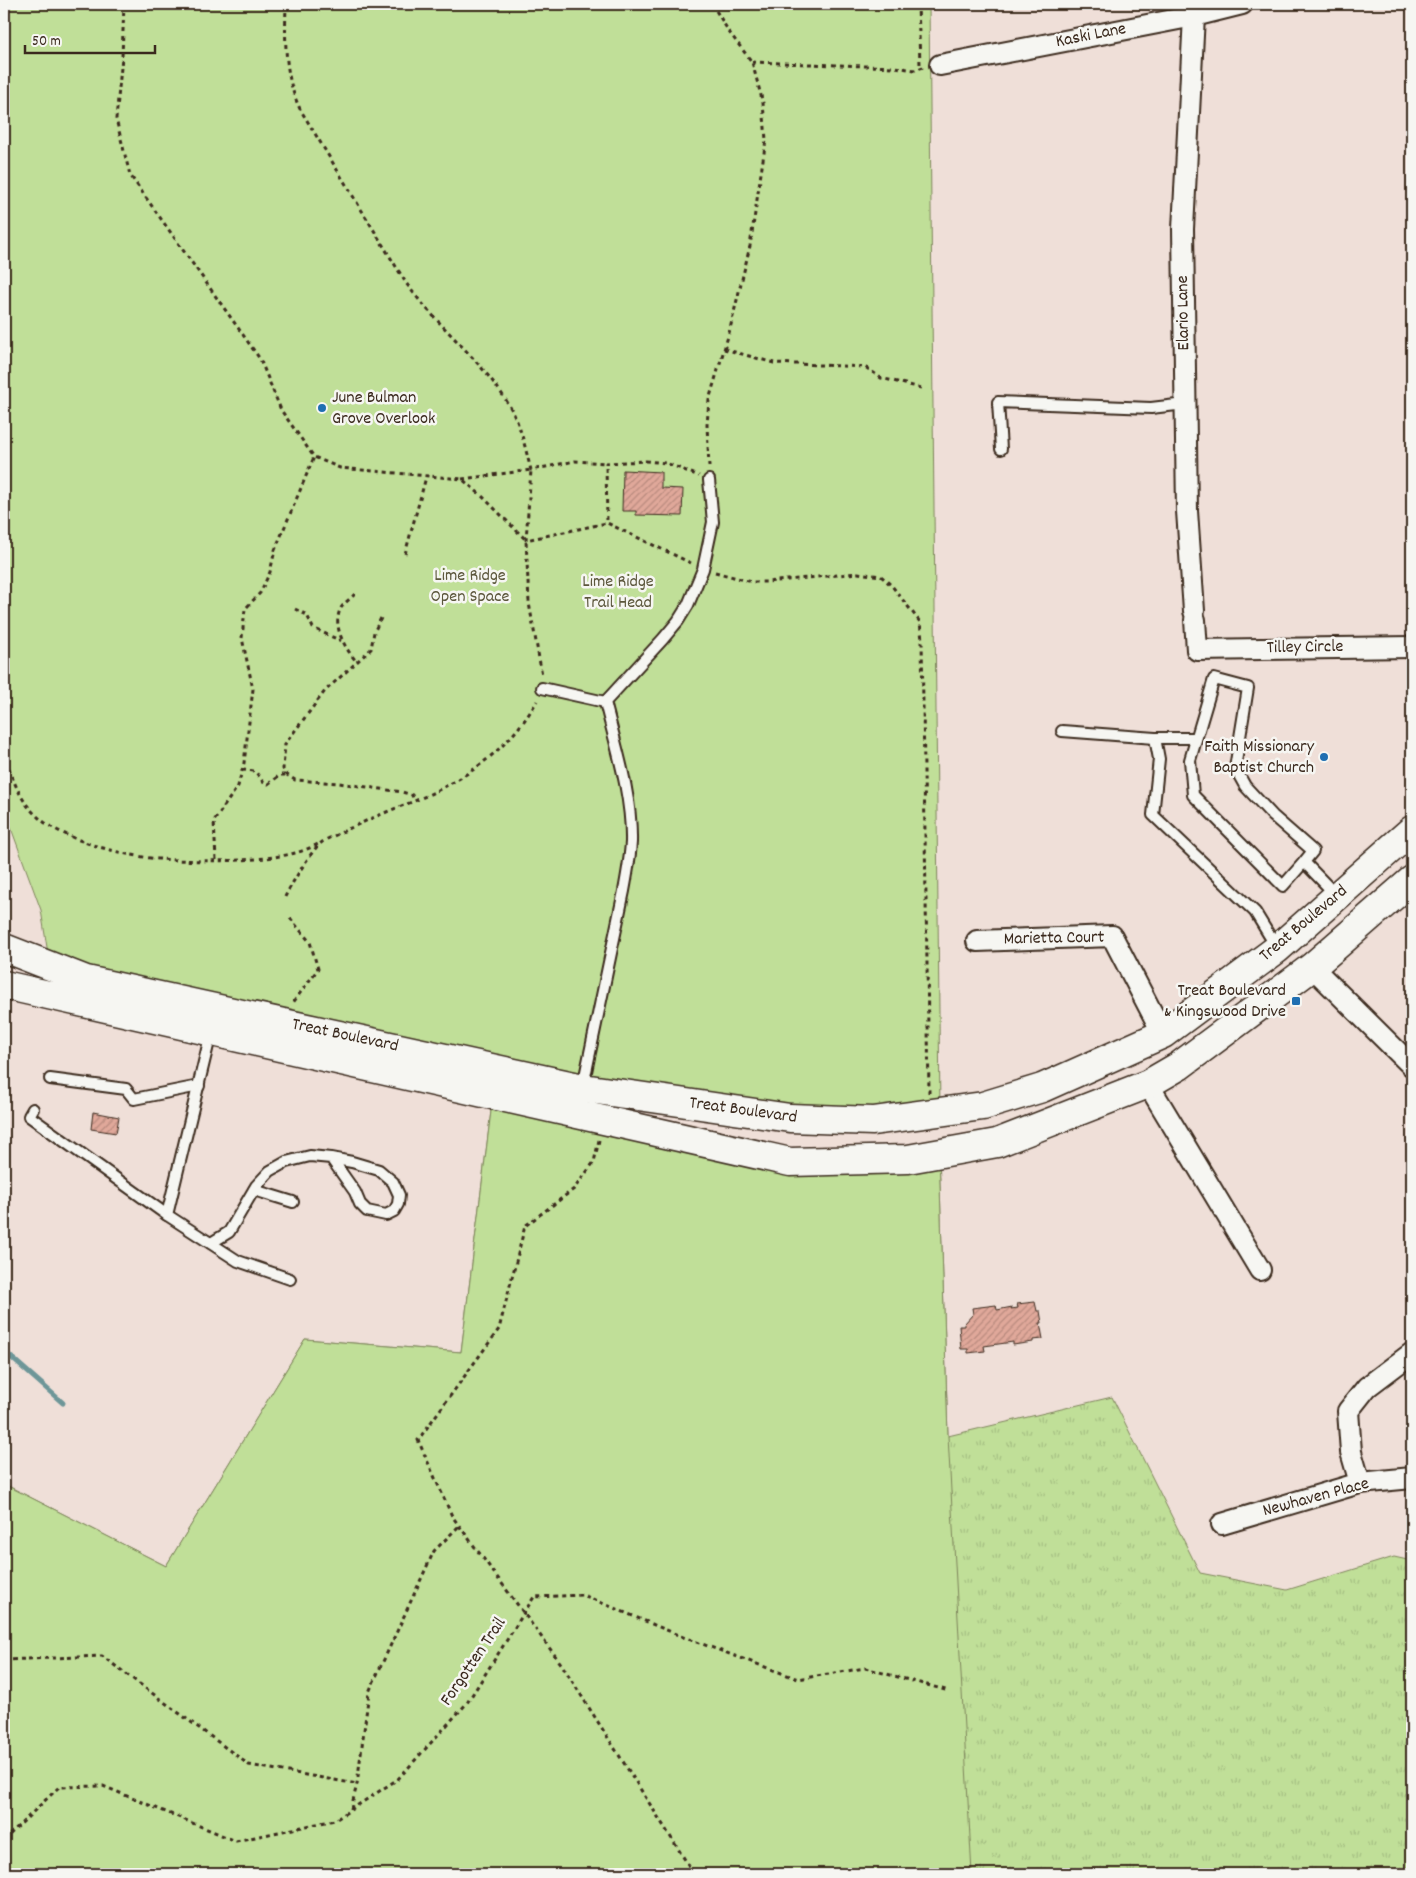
<svg xmlns="http://www.w3.org/2000/svg" width="1416" height="1878" viewBox="0 0 1416 1878" font-family="Dekko,sans-serif">
<style>
.grass{fill:url(#grass-tufts);stroke:#7e845b}
.park{fill:#c0df98;stroke:#7e845b}
.lines{fill:none;stroke-linecap:round;stroke-linejoin:round}
.stream{stroke:#6d9698;stroke-width:5}
.building{fill:url(#building-hatch);stroke:#3b2a1e}
.lane-casing{stroke:#3b2a1e;stroke-width:14}
.street-casing{stroke:#3b2a1e;stroke-width:24}
.secondary-casing{stroke:#3b2a1e;stroke-width:31}
.path{stroke:#3b2a1e;stroke-width:3;stroke-dasharray:4 4;stroke-linecap:butt}
.lane{stroke:#f6f6f2;stroke-width:10}
.street{stroke:#f6f6f2;stroke-width:20}
.secondary{stroke:#f6f6f2;stroke-width:28}
.poi-dot{fill:#1f6fb2;stroke:#f6f6f2;stroke-width:2}
.labels{text-anchor:middle;dominant-baseline:central;stroke-width:5;stroke-linejoin:round;paint-order:stroke}
.street-label{font-size:18px;fill:#3b2a1e;stroke:#f6f6f2}
.poi-label{font-size:18px;fill:#3b2a1e;stroke:#f6f6f2;text-anchor:end}
.park-label{font-size:18px;fill:#5c573c;stroke:#f6f6f2}
</style>
<defs>
<pattern id="grass-tufts" width="24" height="20" patternUnits="userSpaceOnUse" patternTransform="scale(1.25)"><rect width="24" height="20" fill="#c0df98"/><path d="M3 7l-1-3M5 7V3M7 7l1-3M15 17l-1-3M17 17v-4M19 17l1-3" fill="none" stroke="#a6c083"/></pattern>
<pattern id="building-hatch" width="6" height="6" patternUnits="userSpaceOnUse" patternTransform="scale(1.25)"><rect width="6" height="6" fill="#e0a89a"/><path d="M-1 1l2-2M0 6l6-6M5 7l2-2" fill="none" stroke="#b7897d"/></pattern>
</defs>
<rect width="100%" height="100%" fill="#efdfd8"/>
<filter id="ink" filterUnits="userSpaceOnUse"><feTurbulence type="fractalNoise" baseFrequency=".02" numOctaves="2"/><feDisplacementMap in="SourceGraphic" scale="10" xChannelSelector="R" yChannelSelector="G"/><feConvolveMatrix kernelMatrix="1 2 1 2 8 2 1 2 1" color-interpolation-filters="sRGB"/></filter>
<g filter="url(#ink)">
<polygon class="grass" points="493,1095 790,1162 939,1153 948,1436 1112,1397 1200,1573 1287,1590 1394,1557 1412,1561 1412,1874 4,1874 4,1484 166,1566 305,1339 461,1352"/>
<g class="park">
<polygon points="4,4 929,4 940,1112 790,1118 50,966 41,910 4,809"/>
<polygon points="493,1095 790,1162 939,1153 948,1436 972,1874 4,1874 4,1484 166,1566 305,1339 461,1352"/>
</g>
<g class="lines">
<polyline class="stream" points="4,1351 63,1403"/>
</g>
<g class="building">
<polygon points="623,470 661,472 661,488 683,489 682,516 636,515 636,511 622,511"/>
<polygon points="93,1112 119,1117 116,1133 91,1129"/>
<polygon points="1035,1302 1037,1311 1040,1311 1042,1323 1040,1323 1043,1339 1033,1340 1033,1342 1013,1345 1013,1342 984,1346 985,1351 968,1353 968,1349 961,1349 959,1326 964,1326 964,1324 973,1314 972,1308 996,1305 997,1310 1012,1307 1011,1309 1018,1308 1017,1304"/>
</g>
<g class="lines">
<defs>
<g id="lane">
<polyline points="1001,449 998,402 1151,408 1185,404"/>
<polyline points="542,688 605,702"/>
<polyline points="1062,731 1155,738 1196,738"/>
<polyline points="1155,738 1159,759 1153,815 1255,912 1277,948"/>
<polyline points="1304,862 1283,886 1193,795 1190,760 1214,679 1248,688 1235,768 1245,786 1273,816 1313,851 1304,862 1337,896"/>
<polyline points="211,1033 167,1215 238,1261 290,1279"/>
<polyline points="50,1079 126,1089 134,1099 199,1086"/>
<path d="M583,1086L624,891C627,875 630,859 631,842C632,795 616,747 605,702L663,639L678,621L688,605L703,569L713,522L709,480"/>
<polyline points="33,1109 29,1116 167,1215"/>
<polyline points="254,1190 293,1202"/>
<polyline points="211,1243 229,1232 256,1186 270,1171 286,1162 310,1156 331,1158 352,1162 379,1170 393,1182 399,1195 398,1204 394,1211 386,1215 367,1211 360,1204 355,1192 331,1158"/>
</g>
<g id="street">
<polyline points="1194,16 1183,229 1187,511 1194,611"/>
<polyline points="940,65 1194,16 1242,4"/>
<polyline points="1195,620 1197,650 1412,647"/>
<polyline points="977,941 1112,936 1163,1034"/>
<polyline points="1312,967 1412,1066"/>
<polyline points="1148,1084 1260,1270"/>
<polyline points="1360,1483 1351,1452 1348,1411 1367,1387 1412,1353"/>
<polyline points="1222,1524 1360,1483 1412,1478"/>
</g>
<g id="secondary">
<polyline points="4,948 86,980 583,1088 790,1118 873,1121 983,1106 1042,1088 1163,1034 1277,949 1412,830"/>
<polyline points="4,985 790,1162 908,1159 997,1143 1148,1084 1179,1066 1312,967 1412,880"/>
</g>
</defs>
<use href="#lane" class="lane-casing"/>
<use href="#street" class="street-casing"/>
<use href="#secondary" class="secondary-casing"/>
<g class="path">
<polyline points="124,4 122,57 116,119 130,175 260,359 281,410 314,457 340,468 462,479 481,495 526,540 529,603 542,675"/>
<path d="M286,4C285,40 284,76 300,109L406,283C437,326 482,360 509,405C521,425 525,448 531,470L575,461L606,463"/>
<polyline points="918,4 920,65"/>
<polyline points="752,62 895,67 915,70 923,67"/>
<polyline points="724,349 774,363 865,367 881,378 921,388"/>
<polyline points="709,467 707,425 709,400 729,333 750,246 766,140 763,103 752,62 729,32 712,4"/>
<polyline points="462,479 531,470 526,540 607,523"/>
<polyline points="405,554 426,477"/>
<polyline points="691,563 607,523 606,463 646,461 666,463 699,476"/>
<polyline points="715,572 752,582 767,582 858,573 881,576 892,586 920,622 922,640 929,1093"/>
<path d="M355,594C351,598 344,603 341,608C331,626 346,650 357,662"/>
<polyline points="295,609 307,615 313,628 341,641"/>
<polyline points="381,618 374,632 371,649 325,691 285,744 283,769 287,775 295,780 339,783 402,792 412,795 414,801"/>
<path d="M4,753C11,775 19,800 37,816C61,840 128,857 161,859C199,862 259,862 295,853C303,851 312,847 320,843"/>
<polyline points="242,770 255,771 263,782 268,784 280,775 287,775"/>
<polyline points="216,860 214,821 238,786 244,763 253,689 242,638 245,609 260,593 270,572 275,550 314,457"/>
<path d="M285,897C290,886 313,848 321,843C327,838 335,836 342,832C365,821 388,811 412,802C465,780 508,751 537,701"/>
<polyline points="290,918 310,942 318,969 292,1004"/>
<polyline points="599,1140 594,1162 574,1189 525,1226 499,1329 418,1440 452,1516 562,1665 694,1874"/>
<polyline points="4,1660 102,1656 249,1765 357,1784"/>
<polyline points="351,1809 357,1784 369,1692 434,1551 459,1526"/>
<polyline points="4,1840 59,1787 103,1786 236,1841 335,1820 398,1779 467,1703 534,1597 583,1595 683,1637 798,1679 865,1668 949,1691"/>
</g>
<use href="#lane" class="lane"/>
<use href="#street" class="street"/>
<use href="#secondary" class="secondary"/>
</g>
</g>
<g class="poi-dot">
<circle cx="322" cy="408" r="5"/>
<circle cx="1324" cy="757" r="5"/>
<rect x="1291" y="996" width="10" height="10" rx="2.5"/>
</g>
<g class="labels">
<g class="street-label">
<text transform="translate(1091 36) rotate(-11)">Kaski Lane</text>
<text transform="translate(1184 313) rotate(-91)">Elario Lane</text>
<text transform="translate(1305 648) rotate(-1)">Tilley Circle</text>
<text transform="translate(1304 924) rotate(-40)">Treat Boulevard</text>
<text transform="translate(1054 939) rotate(-1)">Marietta Court</text>
<text transform="translate(345 1036) rotate(12)">Treat Boulevard</text>
<text transform="translate(743 1111) rotate(8)">Treat Boulevard</text>
<text transform="translate(1316 1498) rotate(-15)">Newhaven Place</text>
<text transform="translate(474 1662) rotate(-56)">Forgotten Trail</text>
</g>
<g class="poi-label">
<text x="332" y="398" text-anchor="start">June Bulman<tspan x="332" dy="21">Grove Overlook</tspan></text>
<text x="1314" y="747">Faith Missionary<tspan x="1314" dy="21">Baptist Church</tspan></text>
<text x="1286" y="991">Treat Boulevard<tspan x="1286" dy="21">&amp; Kingswood Drive</tspan></text>
</g>
<g class="park-label">
<text x="470" y="576">Lime Ridge<tspan x="470" dy="21">Open Space</tspan></text>
<text x="618" y="582">Lime Ridge<tspan x="618" dy="21">Trail Head</tspan></text>
</g>
</g>
<rect width="1416" height="1878" fill="none" stroke="#f6f6f2" stroke-width="20"/>
<rect x="10" y="10" width="1396" height="1858" fill="none" stroke="#3b2a1e" stroke-width="2" filter="url(#ink)"/>
<path d="M25 45v8h130v-8" fill="none" stroke="#3b2a1e" stroke-width="2.5"/>
<text x="32" y="45" font-size="15" fill="#3b2a1e" stroke="#f6f6f2" stroke-width="4" paint-order="stroke">50 m</text>
</svg>
